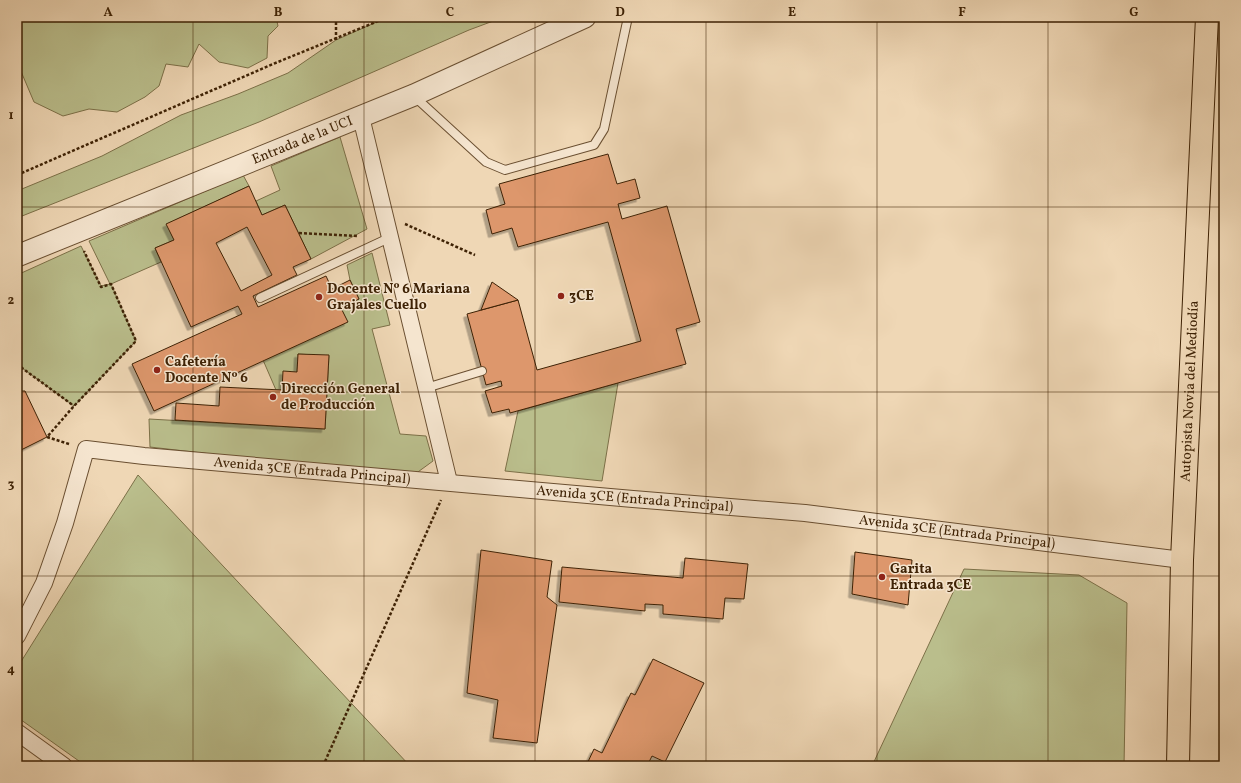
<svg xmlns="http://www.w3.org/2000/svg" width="1241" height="783" viewBox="0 0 1241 783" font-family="Vollkorn,serif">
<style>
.green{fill:#babe8c;stroke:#7c7048}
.building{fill:#dd976c;stroke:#3e2205;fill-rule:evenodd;filter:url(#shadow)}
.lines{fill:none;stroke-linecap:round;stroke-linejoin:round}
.service-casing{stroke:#6a4f31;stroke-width:10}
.minor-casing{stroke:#6a4f31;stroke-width:18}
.tertiary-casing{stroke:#6a4f31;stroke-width:23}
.trunk-casing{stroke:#3e2205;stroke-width:24}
.path{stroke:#3e2205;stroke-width:2.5;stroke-dasharray:3 2;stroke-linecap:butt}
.service{stroke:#f5e5cf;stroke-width:8}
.minor{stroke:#f5e5cf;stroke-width:16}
.tertiary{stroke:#f5e5cf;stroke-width:21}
.trunk{stroke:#efd7b5;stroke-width:22}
.grid{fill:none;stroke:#3e2205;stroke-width:1;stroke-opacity:0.55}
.poi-dot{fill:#8f2418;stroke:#f5e5cf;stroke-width:1.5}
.labels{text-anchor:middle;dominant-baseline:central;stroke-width:3;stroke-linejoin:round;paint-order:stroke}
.street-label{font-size:14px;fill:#3e2205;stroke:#f5e5cf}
.poi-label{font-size:14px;font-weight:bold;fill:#3e2205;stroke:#f5e5cf;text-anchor:start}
.neatline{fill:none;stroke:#3e2205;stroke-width:1.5}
.grid-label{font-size:13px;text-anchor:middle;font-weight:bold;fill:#3e2205}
</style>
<defs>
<filter id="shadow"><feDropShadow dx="-3.5" dy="3.5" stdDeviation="0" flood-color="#0004"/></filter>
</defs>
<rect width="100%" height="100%" fill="#efd7b5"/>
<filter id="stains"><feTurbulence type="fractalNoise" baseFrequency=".005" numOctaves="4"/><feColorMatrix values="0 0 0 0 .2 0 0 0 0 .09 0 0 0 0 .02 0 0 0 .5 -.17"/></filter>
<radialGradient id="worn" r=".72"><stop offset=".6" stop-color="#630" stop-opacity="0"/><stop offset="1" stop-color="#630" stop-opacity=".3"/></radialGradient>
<g class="green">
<polygon points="17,17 276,17 278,26 268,36 267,58 248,68 219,62 199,44 188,67 166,64 159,86 145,97 117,112 89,109 63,116 34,102 17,62"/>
<polygon points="388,17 504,17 469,30 259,122 17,218 17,191 102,156 181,115 238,94 288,73 336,40"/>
<polygon points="340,137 367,229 311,259 285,205 262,215 256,201 280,190 271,166"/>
<polygon points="243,175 249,186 167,224 174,240 155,248 161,262 111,284 136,341 74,406 22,368 17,358 17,275 81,246 101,286 110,284 89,241"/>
<polygon points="372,253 390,325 372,329 400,434 426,436 433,461 411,477 150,447 149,419 325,429 329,356 298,354 297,372 282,390 276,390 263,360 347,322 341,308 359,299 350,280 347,265"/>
<polygon points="618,383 602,481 505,471 518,411"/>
<polygon points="138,475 410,766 86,766 17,717 17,668"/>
<polygon points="964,569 1079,575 1127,603 1124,766 872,766"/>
</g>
<g class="building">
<polygon points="608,154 617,184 635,179 640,198 618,204 622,219 667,206 700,322 676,329 686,364 510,413 509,409 492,413 485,391 502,386 501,381 486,385 467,314 518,300 537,370 641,341 608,222 518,247 512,228 492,234 486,210 505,204 499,184"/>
<path d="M249,186L262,215L285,205L311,259L293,267L297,275L253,296L258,307L326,276L332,289L350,280L359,299L341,308L348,322L154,411L132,364L242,314L238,306L191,327L155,248L174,240L166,224ZM247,227L272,275L241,291L216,243Z"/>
<polygon points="492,282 518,300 481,310"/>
<polygon points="298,354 329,355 325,429 175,420 176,403 219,406 220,387 282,390 283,371 297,372"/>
<polygon points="17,391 25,391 47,437 17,452"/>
<polygon points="481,550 552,561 547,597 557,605 537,743 493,738 498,700 467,693"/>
<polygon points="855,552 912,560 908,605 852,594"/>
<polygon points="685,558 748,564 744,599 725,598 723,619 663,614 663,605 645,604 645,611 559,602 562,567 683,578"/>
<polygon points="653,659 704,683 665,762 652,756 647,766 586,766 594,749 602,753 631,693 635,695"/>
</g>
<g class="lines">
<defs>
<g id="service">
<polyline points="415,97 486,162 505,170 594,145 604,129 628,17"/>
<polyline points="260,298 389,238"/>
<polyline points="426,388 482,371"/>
</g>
<g id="minor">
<polyline points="361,117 449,482"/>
<path id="s1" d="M17,636L44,583L65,523L86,449L144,456L633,499L805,513L1182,560"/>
<polyline points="17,732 64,766"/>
</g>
<g id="tertiary">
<path id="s2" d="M17,256L414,95L585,17"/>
</g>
<g id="trunk">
<path id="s3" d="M1178,766L1182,560L1207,17"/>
</g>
</defs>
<use href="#service" class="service-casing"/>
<use href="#minor" class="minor-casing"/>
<use href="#tertiary" class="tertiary-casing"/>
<use href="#trunk" class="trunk-casing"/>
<g class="path">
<polyline points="336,40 336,17"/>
<polyline points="17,175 273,64 388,17"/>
<polyline points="405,224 475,255"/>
<polyline points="299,233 357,236"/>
<polyline points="17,358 22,368 74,406"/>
<polyline points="69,444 47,437 74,406 136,341 111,284 101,287 84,251"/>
<polyline points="323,766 441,500"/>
</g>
<use href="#service" class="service"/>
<use href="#minor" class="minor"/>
<use href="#tertiary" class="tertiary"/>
<use href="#trunk" class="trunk"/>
</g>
<path class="grid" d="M193,17V766M364,17V766M535,17V766M706,17V766M877,17V766M1048,17V766M17,207H1224M17,392H1224M17,576H1224"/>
<g class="poi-dot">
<circle cx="561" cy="296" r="4"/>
<circle cx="319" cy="297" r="4"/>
<circle cx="157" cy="370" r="4"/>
<circle cx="273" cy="397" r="4"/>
<circle cx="882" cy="577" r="4"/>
</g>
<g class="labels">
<g class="street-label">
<text stroke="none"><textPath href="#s2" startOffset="308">Entrada de la UCI</textPath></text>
<text stroke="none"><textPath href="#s3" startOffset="375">Autopista Novia del Mediodía</textPath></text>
<text stroke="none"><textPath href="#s1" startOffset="427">Avenida 3CE (Entrada Principal)</textPath></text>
<text stroke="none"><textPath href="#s1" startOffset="751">Avenida 3CE (Entrada Principal)</textPath></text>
<text stroke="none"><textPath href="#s1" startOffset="1075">Avenida 3CE (Entrada Principal)</textPath></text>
</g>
<g class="poi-label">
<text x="327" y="289">Docente Nº 6 Mariana<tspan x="327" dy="16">Grajales Cuello</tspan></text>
<text x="569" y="296">3CE</text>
<text x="165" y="362">Cafetería<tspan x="165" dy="16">Docente Nº 6</tspan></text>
<text x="281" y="389">Dirección General<tspan x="281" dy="16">de Producción</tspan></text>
<text x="890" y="569">Garita<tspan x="890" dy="16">Entrada 3CE</tspan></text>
</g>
</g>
<rect width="1241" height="783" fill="none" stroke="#efd7b5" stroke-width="44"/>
<rect x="22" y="22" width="1197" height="739" class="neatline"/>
<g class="grid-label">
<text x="108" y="16">A</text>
<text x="278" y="16">B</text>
<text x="450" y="16">C</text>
<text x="620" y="16">D</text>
<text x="792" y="16">E</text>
<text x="962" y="16">F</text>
<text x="1134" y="16">G</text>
<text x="11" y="119">1</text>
<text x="11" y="304">2</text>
<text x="11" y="488">3</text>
<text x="11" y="673">4</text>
</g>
<rect width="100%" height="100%" filter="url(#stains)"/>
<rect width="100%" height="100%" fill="url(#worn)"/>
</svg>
